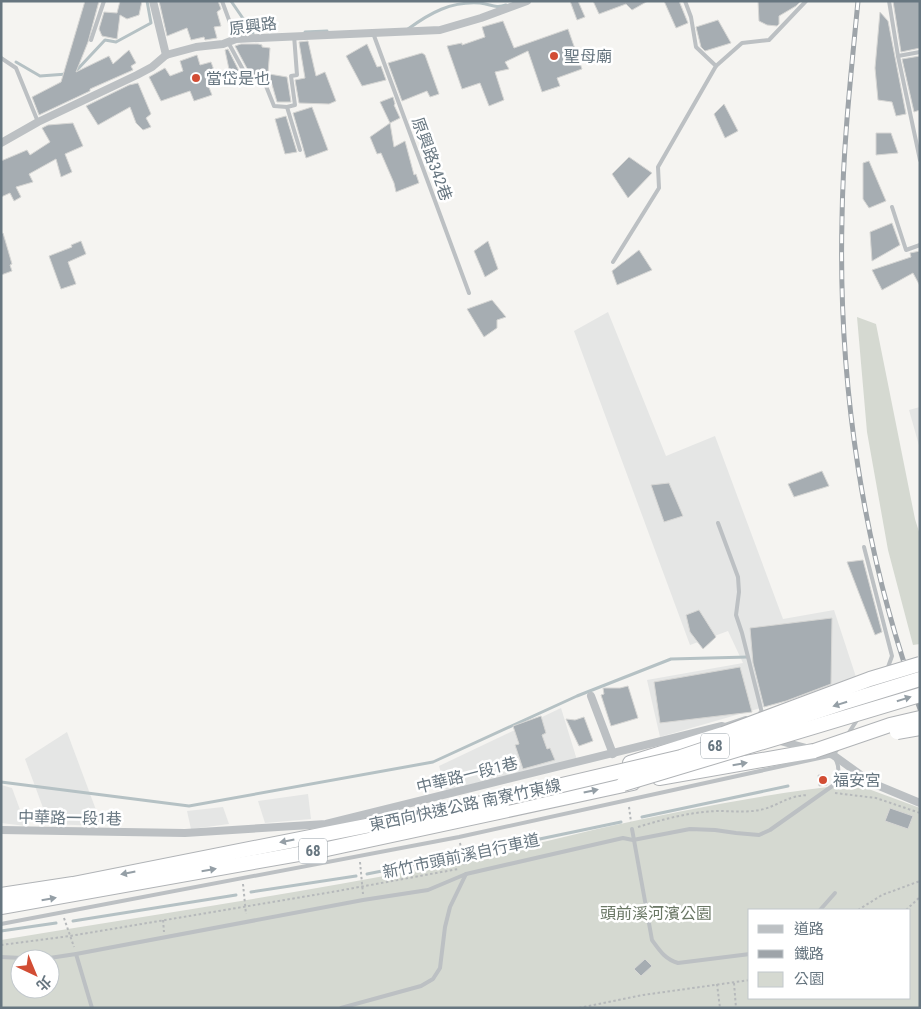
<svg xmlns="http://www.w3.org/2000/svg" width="921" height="1009" viewBox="0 0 921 1009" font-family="'Roboto Condensed','Noto Sans TC',sans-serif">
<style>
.built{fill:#e5e6e5}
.green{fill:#d5d9d1;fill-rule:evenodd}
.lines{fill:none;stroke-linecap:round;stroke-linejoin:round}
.stream{stroke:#b5c1c4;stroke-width:3}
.building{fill:#a6adb2;stroke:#d6d6d4}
.highway-casing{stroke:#b0b3b6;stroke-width:16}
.path{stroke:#b6b9bb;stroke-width:2;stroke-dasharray:2.5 2.5;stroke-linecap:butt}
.lane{stroke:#bcc0c3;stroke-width:4}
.street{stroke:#bcc0c3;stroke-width:8}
.highway{stroke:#fff;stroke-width:14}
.rail-casing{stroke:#9ea4a9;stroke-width:5}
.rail{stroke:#fff;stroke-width:3;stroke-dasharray:9;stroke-linecap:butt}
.highway-bridge-casing{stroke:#b0b3b6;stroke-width:16;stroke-linecap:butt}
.highway-bridge{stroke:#fff;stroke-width:14}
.oneway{fill:#959fa6}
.poi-dot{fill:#d24d34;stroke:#fff;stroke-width:2}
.labels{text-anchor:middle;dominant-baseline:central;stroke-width:5;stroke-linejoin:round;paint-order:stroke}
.shield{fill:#fff;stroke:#959fa6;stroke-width:1}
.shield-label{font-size:15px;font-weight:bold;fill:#677680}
.street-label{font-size:16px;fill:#677680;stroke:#fff}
.poi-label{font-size:16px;fill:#677680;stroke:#fff;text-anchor:start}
.park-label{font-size:16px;fill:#6a7765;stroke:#fff}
</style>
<rect width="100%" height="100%" fill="#f5f4f1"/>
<g class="built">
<polygon points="608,312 666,456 715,436 783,619 834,610 857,680 660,737 647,680 743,663 728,631 690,645 574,331"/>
<polygon points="920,407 920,449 909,410"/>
<polygon points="561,708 577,760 446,790 439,766"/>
<polygon points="67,732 102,826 49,824 25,759"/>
<polygon points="1,785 12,788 26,826 1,823"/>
<polygon points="308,794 311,819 265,823 258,801"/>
<polygon points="223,807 229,824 191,829 187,811"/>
</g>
<g class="green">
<polygon points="857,317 876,324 915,519 920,535 920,644 913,645 888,550 867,432"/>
<path d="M855,784L920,808V1008H1V940C145,916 289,895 431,867C487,856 542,842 597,829C682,810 768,793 855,784ZM750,910H910V998H750ZM20,959H50V989H20Z"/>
</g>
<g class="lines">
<g class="stream">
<polyline points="231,1 253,33"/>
<path d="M408,29C430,13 451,1 480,3C491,4 495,9 506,5"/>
<polyline points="305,32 327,31"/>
<polyline points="16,62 40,76 67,74"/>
<polyline points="75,72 105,40 116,42 151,23 147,1"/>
<polyline points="1,782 189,806 433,762 577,696 671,659 748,657"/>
<polyline points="642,817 788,786"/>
<polyline points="468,854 621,822"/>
<polyline points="367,874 457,856"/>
<polyline points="251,892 356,876"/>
<polyline points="73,921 236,895"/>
<polyline points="1,931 56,923"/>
</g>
</g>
<g class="building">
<polygon points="85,1 99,1 88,42 76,72 109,56 113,64 129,50 136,63 131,66 133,70 90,89 90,91 39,115 32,97 61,82"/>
<polygon points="120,1 142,1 139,15 127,19 120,15 117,39 102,36 99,29 104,12 117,13"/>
<polygon points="159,1 218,1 221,9 217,12 221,26 214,27 217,38 205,40 204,37 191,40 187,28 167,36"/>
<polygon points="570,1 578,1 585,17 577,20"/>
<polygon points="593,1 648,1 632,10 626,4 599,14"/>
<polygon points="664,1 679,1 688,23 676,28"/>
<polygon points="758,1 801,1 796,6 779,16 779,24 777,26 767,25 759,21"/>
<polygon points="893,1 920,1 920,48 901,52"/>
<polygon points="880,12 888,21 906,114 896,116 892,102 878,100 875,68"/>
<polygon points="718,20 731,43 705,51 701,47 696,27"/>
<polygon points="503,21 514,48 568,29 582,69 557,78 560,86 542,92 528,51 505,62 509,69 495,72 504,100 489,106 480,83 462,89 447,46 462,43 462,45 485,37 482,27"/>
<polygon points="308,41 316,76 325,72 336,101 329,104 299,103 295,80 305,78 299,42"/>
<polygon points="241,44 258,44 262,45 262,47 270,48 268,73 258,72 254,75 250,74 235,46"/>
<polygon points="367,44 377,67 381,66 386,80 362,86 346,56"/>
<polygon points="228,49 239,71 230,74 225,50"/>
<polygon points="422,53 425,55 439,94 430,97 427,91 402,101 388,63"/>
<polygon points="197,55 200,65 211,62 218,81 208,85 212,95 194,101 190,91 161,101 149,77 165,68 170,76 183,71 180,61"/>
<polygon points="920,56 920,110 914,112 902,59"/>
<polygon points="269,74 287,77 291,102 277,102"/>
<polygon points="138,83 151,114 146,118 151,127 143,130 136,123 130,107 98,125 86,106 129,85"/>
<polygon points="393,97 395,104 394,105 400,118 390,123 380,102"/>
<polygon points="724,104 738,131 725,138 714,114"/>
<polygon points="312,107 328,150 306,158 293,113"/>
<polygon points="286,116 297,152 285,154 275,119"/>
<polygon points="73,123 83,146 65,154 72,172 61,177 56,159 29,174 33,182 16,187 21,197 14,201 10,193 1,197 1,161 27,150 30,155 50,142 42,128 48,125"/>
<polygon points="390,123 394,147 405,141 414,175 416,174 419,183 396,192 394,183 381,153 377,154 370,137"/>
<polygon points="876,133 891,133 898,153 876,155"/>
<polygon points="629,157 652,173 628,198 612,174"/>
<polygon points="869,161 886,201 869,208 863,199 863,163"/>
<polygon points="892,223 900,245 872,261 870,232"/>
<polygon points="3,233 12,264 10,265 12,271 1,275 1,234"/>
<polygon points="81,241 86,254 68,262 76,284 61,289 49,256 72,247 71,245"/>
<polygon points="488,241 498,269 485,277 474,251"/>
<polygon points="639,250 652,270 617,285 612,271"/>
<polygon points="920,251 920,286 913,273 882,290 872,270 911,257 910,253"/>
<polygon points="492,300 506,317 497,320 497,328 484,337 467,309"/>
<polygon points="822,471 829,486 794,497 788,484"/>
<polygon points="669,483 683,516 664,522 651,485"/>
<polygon points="863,560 882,632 875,635 847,562"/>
<polygon points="699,610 716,637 703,649 690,632 686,615"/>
<polygon points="832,618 831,684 786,701 764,707 753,663 750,628"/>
<polygon points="740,667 752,712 660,723 654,682"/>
<polygon points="628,686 638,718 611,726 601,695 604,694 603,688 620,688"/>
<polygon points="541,716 546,733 542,735 547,749 550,748 555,760 523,769 515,745 519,744 513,726"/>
<polygon points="584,717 593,741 579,746 566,719 575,720"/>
<polygon points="818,775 826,775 827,785 819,786"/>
<polygon points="890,808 913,816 908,829 885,821"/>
<polygon points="645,959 652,966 641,976 634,969"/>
</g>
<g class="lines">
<defs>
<g id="highway">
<polyline points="630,763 723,734"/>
<polyline points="659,778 814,751"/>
<polyline points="1,895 73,884 507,798 518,794"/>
<polyline points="1,907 327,849 633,783"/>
</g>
</defs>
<use href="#highway" class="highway-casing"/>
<g class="path">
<polyline points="835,793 876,798 920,813"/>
<polyline points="629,807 631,822"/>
<path d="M638,827C664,819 690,812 717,811C733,811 749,813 764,809C781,804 787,796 808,795"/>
<polyline points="460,843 465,867"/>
<polyline points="360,862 363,894"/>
<polyline points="243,884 246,914"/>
<polyline points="858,910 882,895 920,881"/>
<polyline points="906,910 920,897"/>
<polyline points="64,918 74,947"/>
<polyline points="163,920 164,932"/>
<polyline points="1,945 70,936 332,892 458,869"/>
<polyline points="734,983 736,1008"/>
<polyline points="717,984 720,1008"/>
<polyline points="579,1008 643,995 750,980"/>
</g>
<g class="lane">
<polyline points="222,1 236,39"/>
<polyline points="889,1 898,56 920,160"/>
<polyline points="373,33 469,293"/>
<polyline points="294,35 297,75 291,76 295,105 287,107 300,150"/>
<polyline points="91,40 104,1"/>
<polyline points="228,42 247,77 264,81 274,106 287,107"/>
<polyline points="898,56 920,52"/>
<polyline points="1,58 16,68 38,122"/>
<polyline points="716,66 742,43 769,40 806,1"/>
<polyline points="892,207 906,250 920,245"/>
<polyline points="613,262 659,188 658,167 716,66 696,47 691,17 685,1"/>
<polyline points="718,523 738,577 739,592 736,615 742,633 762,713 760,713"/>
<polyline points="864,547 892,656 887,670"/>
<polyline points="725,725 746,718"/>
<polyline points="848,734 859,717"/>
<path d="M835,784C839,775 840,768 836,760"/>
<path d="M632,829L652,940C660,951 665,959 678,963L750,954"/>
<polyline points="820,910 835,893"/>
<polyline points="1,924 459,837 833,755 840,746"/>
<polyline points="76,954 92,1008"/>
<polyline points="1,957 43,959 76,954 363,900 428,890 466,874 623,838 633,840 690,829 715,830 736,833 759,835 770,830 855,770"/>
<polyline points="341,1008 421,986 433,979 440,968 445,927 450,907 466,874"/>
</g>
<g class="street">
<polyline points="153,1 166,55"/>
<polyline points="1,143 38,122 137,75 152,67 166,55 196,47 223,44 236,39 440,30 481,18 527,1"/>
<polyline points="591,696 613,754"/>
<polyline points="776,740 833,755 872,783 920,803"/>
<polyline points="1,830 185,833 326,824 722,726 731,729"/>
</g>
<use href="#highway" class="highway"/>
<defs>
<path id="rail" d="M858,1C851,74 843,146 842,219C838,384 863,554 920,709"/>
</defs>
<use href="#rail" class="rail-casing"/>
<use href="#rail" class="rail"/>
<defs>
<g id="highway-bridge">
<polyline points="897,732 920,728"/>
<polyline points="723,734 870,679 920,664"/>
<polyline points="814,751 890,725 920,718"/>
<polyline points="623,784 920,695"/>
<polyline points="507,798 681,757 842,703 920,679"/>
</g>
</defs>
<use href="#highway-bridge" class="highway-bridge-casing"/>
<use href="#highway-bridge" class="highway-bridge"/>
</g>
<defs><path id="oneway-solid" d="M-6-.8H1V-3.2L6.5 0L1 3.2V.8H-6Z" transform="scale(1.25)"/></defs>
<g class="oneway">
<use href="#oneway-solid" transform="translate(904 699) rotate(-17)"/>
<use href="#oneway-solid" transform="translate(840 704) rotate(162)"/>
<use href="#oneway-solid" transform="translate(740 764) rotate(-10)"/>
<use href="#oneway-solid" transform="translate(591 791) rotate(-12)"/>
<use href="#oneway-solid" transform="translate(287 841) rotate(169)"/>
<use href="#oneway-solid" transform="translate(209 870) rotate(-10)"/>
<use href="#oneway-solid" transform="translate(128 873) rotate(169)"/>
<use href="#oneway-solid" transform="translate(49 899) rotate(-10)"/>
</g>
<g class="poi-dot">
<circle cx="554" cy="56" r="5"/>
<circle cx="196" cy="78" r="5"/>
<circle cx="823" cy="780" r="5"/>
</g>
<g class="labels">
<g class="shield">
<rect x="701" y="733.5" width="28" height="25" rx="4"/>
<rect x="299" y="838.5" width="28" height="25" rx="4"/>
</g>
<g class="shield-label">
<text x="715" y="746">68</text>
<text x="313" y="851">68</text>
</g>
<g class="street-label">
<text transform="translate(253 26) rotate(-7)">原興路</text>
<text transform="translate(432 159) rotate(70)">原興路342巷</text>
<text transform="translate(467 775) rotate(-14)">中華路一段1巷</text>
<text transform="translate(465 805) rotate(-12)">東西向快速公路 南寮竹東線</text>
<text transform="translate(70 818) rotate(1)">中華路一段1巷</text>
<text transform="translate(461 856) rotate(-12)">新竹市頭前溪自行車道</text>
</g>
<g class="poi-label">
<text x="564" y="56">聖母廟</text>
<text x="206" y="78">當岱是也</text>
<text x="833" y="780">福安宮</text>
</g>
<g class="park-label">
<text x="656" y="913">頭前溪河濱公園</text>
</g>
</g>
<rect width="921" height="1009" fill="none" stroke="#677680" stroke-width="5"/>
<rect x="748" y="909" width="162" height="90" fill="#ffffff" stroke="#c2c8cc"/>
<rect x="758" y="925" width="25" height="8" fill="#bcc0c3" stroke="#c2c8cc"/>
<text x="794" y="934" font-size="15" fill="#677680">道路</text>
<rect x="758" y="950" width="25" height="8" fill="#9ea4a9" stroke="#c2c8cc"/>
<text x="794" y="959" font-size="15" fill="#677680">鐵路</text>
<rect x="758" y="972" width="25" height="15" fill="#d5d9d1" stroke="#c2c8cc"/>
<text x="794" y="984" font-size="15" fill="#677680">公園</text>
<g transform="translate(35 974) rotate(136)"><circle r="24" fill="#ffffff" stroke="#c2c8cc"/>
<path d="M0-4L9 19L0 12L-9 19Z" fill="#d24d34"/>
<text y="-8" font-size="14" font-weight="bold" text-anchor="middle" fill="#677680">北</text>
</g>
</svg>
